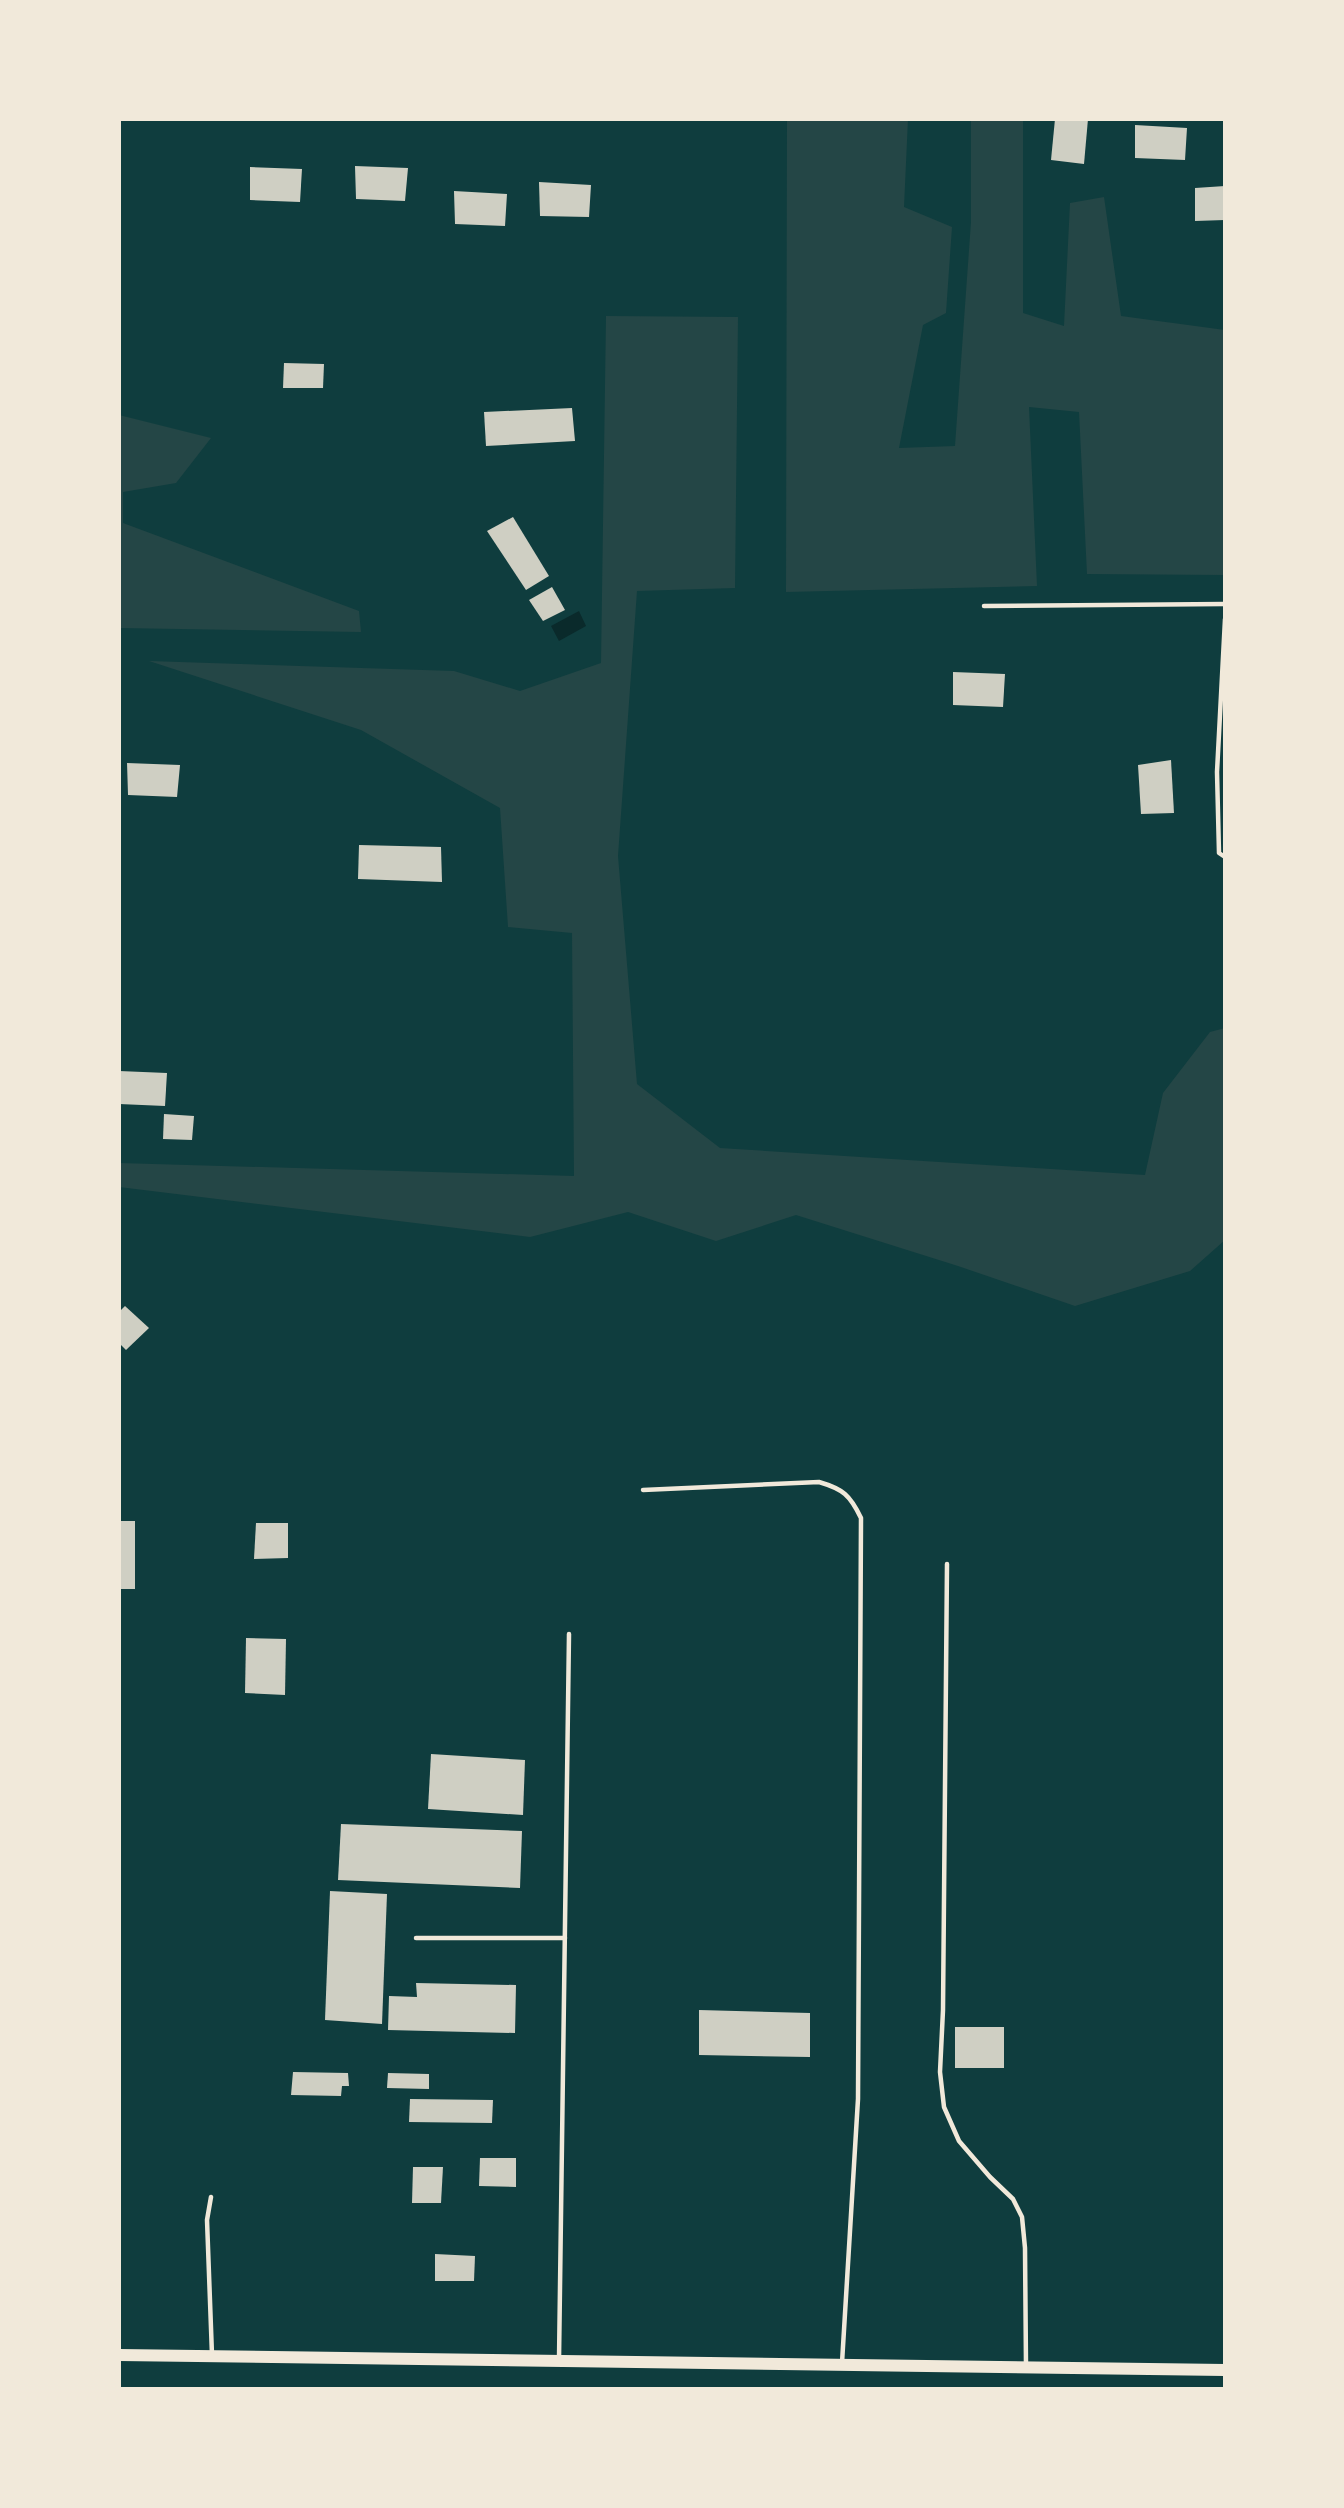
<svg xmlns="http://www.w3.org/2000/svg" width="1344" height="2508" viewBox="0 0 1344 2508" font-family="Jost,sans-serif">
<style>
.green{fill:#244646}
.water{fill:#0a2a2b}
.building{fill:#cfcfc3}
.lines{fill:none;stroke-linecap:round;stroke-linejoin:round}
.service{stroke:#f1e9da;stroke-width:4.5}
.secondary{stroke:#f1e9da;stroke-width:12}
</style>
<rect width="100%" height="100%" fill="#0f3d3e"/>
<g class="green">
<polygon points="787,119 908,119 904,207 952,227 946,313 923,325 899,448 955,446 971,222 971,119 1023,119 1023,313 1064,326 1070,203 1104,197 1121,316 1225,330 1225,575 1087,574 1079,412 1029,407 1037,586 786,592"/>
<polygon points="606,316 738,317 735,588 637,591 618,856 637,1084 720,1148 1145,1175 1163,1093 1210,1032 1225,1028 1225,1240 1190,1271 1075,1306 958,1266 796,1215 716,1241 628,1212 530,1237 119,1187 119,1163 574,1176 572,933 508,927 500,808 361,730 149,661 454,671 520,691 601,663"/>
<polygon points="119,415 211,438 176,483 123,492 123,523 359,611 361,632 119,628"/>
</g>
<polygon class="water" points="579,611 586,626 559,641 551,626"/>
<g class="building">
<polygon points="1055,119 1088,119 1084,164 1051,160"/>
<polygon points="1135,125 1187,128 1185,160 1135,158"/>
<polygon points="355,166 408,168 405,201 356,199"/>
<polygon points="250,167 302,169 300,202 250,200"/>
<polygon points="539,182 591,185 589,217 540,216"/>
<polygon points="1225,186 1225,220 1195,221 1195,188"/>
<polygon points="454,191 507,194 505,226 455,224"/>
<polygon points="284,363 324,364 323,388 283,388"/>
<polygon points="572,408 575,441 486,446 484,412"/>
<polygon points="513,517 549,576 526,590 487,531"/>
<polygon points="552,587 565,610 543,621 529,600"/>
<polygon points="953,672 1005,674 1003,707 953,705"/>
<polygon points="1171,760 1174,813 1141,814 1138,765"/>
<polygon points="127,763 180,765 177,797 128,795"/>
<polygon points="359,845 441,847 442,882 358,879"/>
<polygon points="119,1071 167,1073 165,1106 119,1104"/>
<polygon points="164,1114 194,1116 192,1140 163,1139"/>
<polygon points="125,1306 149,1328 126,1350 119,1343 119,1312"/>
<rect x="119" y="1521" width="16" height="68"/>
<polygon points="256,1523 288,1523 288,1558 254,1559"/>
<polygon points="246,1638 286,1639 285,1695 245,1693"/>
<polygon points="431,1754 525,1760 523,1815 428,1809"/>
<polygon points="341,1824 522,1831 520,1888 338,1880"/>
<polygon points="330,1891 387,1894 382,2024 325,2020"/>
<polygon points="416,1983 516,1985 515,2033 388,2030 389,1996 417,1997"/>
<polygon points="699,2010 810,2013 810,2057 699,2055"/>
<rect x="955" y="2027" width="49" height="41"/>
<polygon points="293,2072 348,2073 349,2086 342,2086 341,2096 291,2095"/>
<polygon points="388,2073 429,2074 429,2089 387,2088"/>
<polygon points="410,2099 493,2100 492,2123 409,2122"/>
<polygon points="480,2158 516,2158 516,2187 479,2186"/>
<polygon points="413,2167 443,2167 441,2203 412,2203"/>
<polygon points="435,2254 475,2256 474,2281 435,2281"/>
</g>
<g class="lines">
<g class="service">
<polyline points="984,606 1225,604"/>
<polyline points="1225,619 1217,772 1219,853 1225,857"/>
<path d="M643,1490L819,1482C843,1489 850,1495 861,1518L858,2099L842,2363"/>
<polyline points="947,1564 943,2010 940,2072 944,2107 959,2141 990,2177 1013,2199 1022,2217 1025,2248 1026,2366"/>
<polyline points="416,1938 565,1938"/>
<polyline points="211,2197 207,2220 212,2355"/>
<polyline points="559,2360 569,1634"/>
</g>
<polyline class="secondary" points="119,2355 1225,2370"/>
</g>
<rect width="1344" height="2508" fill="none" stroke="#f1e9da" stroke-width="242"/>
</svg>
